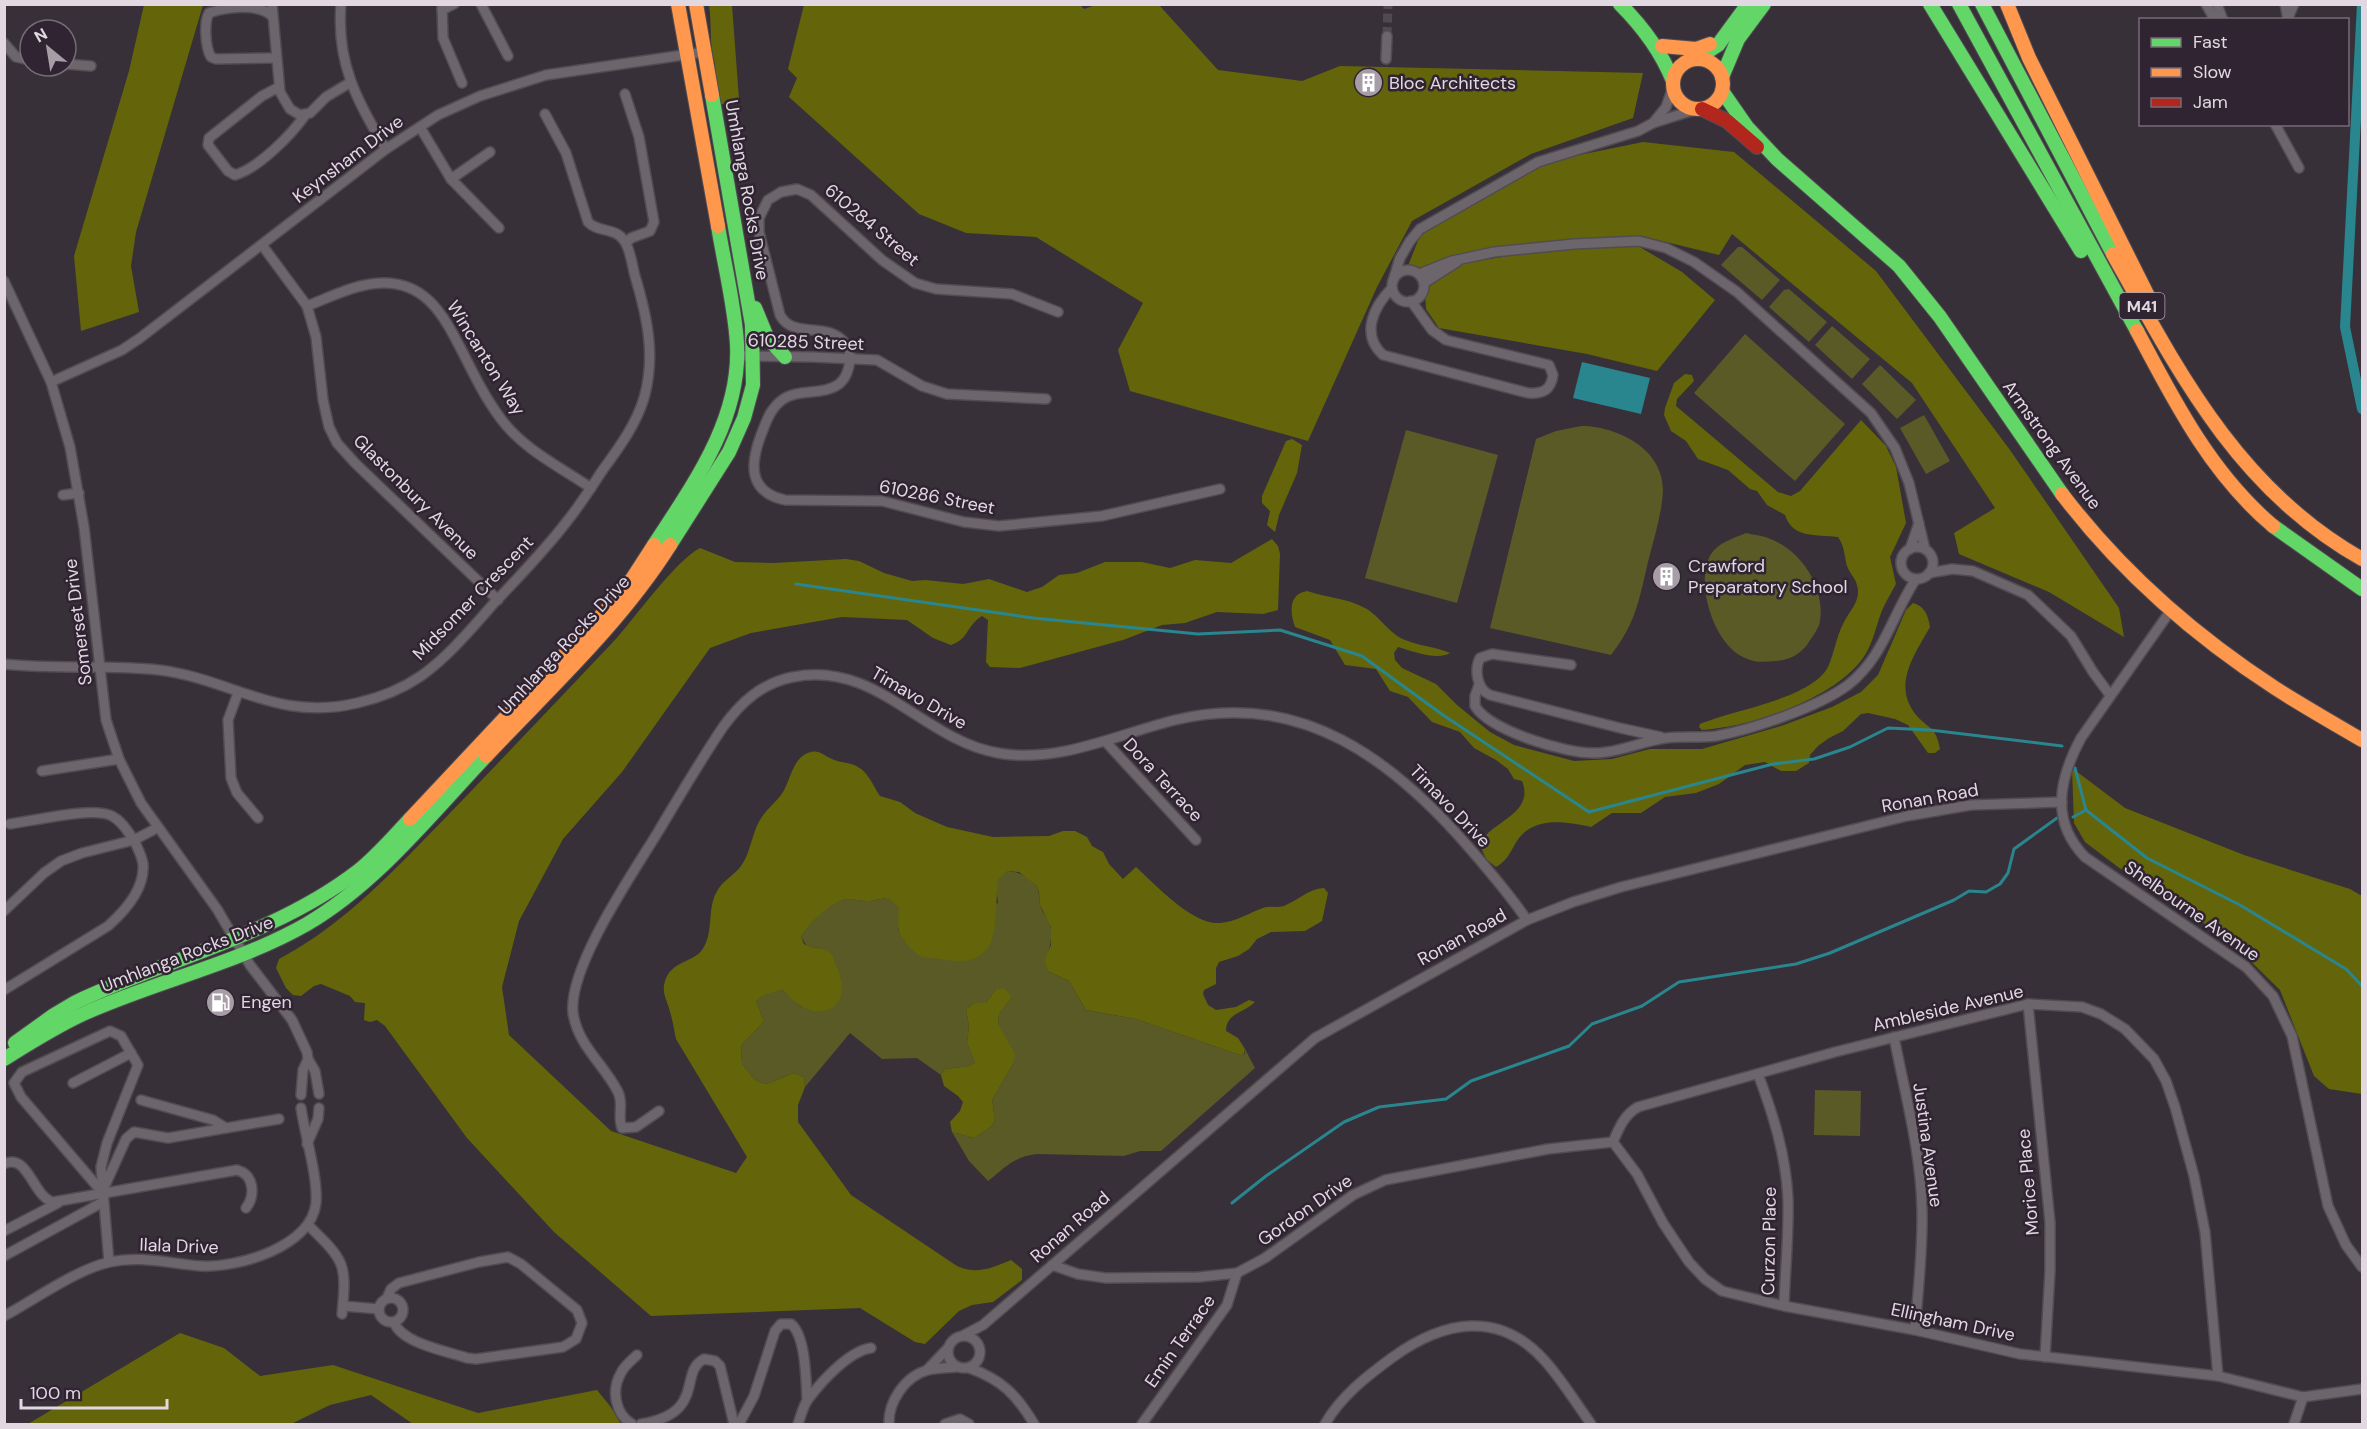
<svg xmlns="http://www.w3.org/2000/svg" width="2367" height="1429" viewBox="0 0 2367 1429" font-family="'DM Sans',sans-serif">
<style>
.green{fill:#595a26}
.forest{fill:#64650a}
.water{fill:#2a868e}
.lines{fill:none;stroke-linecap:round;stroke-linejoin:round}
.stream{stroke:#2a868e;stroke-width:3}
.canal{stroke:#2a868e;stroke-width:10}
.street-tunnel{stroke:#504952;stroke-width:9;stroke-dasharray:9 4.5;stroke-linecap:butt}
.street-casing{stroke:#514c52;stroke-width:12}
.fast-casing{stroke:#514c52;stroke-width:16}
.slow-casing{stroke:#514c52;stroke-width:16}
.jam-casing{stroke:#514c52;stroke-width:16}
.street{stroke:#6c666c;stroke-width:9}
.fast{stroke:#63d668;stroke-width:14}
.slow{stroke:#ff974d;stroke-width:14}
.jam{stroke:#b3261e;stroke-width:14}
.labels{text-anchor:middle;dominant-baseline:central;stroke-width:5;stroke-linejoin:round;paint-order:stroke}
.shield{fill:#302332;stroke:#aca2ad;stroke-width:1.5}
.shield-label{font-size:16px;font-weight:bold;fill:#e1d8e2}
.poi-label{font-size:18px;fill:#e1d8e2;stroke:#302332;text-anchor:start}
.street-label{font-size:18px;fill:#e1d8e2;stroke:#302332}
</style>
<rect width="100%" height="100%" fill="#373038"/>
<g class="green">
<polygon points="1738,247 1742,247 1780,280 1762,300 1721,265"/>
<polygon points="1789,289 1827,322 1809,342 1769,307 1784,290"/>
<polygon points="1832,326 1870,359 1852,379 1815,345"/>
<polygon points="1745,334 1845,424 1795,481 1694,393"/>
<polygon points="1880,365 1916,400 1897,419 1862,384"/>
<polygon points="1924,415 1950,461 1926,474 1900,428"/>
<path d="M1581,426C1616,426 1663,448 1663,490C1662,514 1654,538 1648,562C1639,600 1636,623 1611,655L1490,628L1536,439L1556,431Z"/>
<polygon points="1406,430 1498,455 1457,603 1365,578"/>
<path d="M1746,533C1755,535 1765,536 1773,540C1803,553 1825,588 1820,621C1819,629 1811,638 1807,645C1799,655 1789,660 1776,661C1765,662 1755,663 1745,658C1714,646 1694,582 1711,554C1718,543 1734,538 1746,533Z"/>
<path d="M1008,871C1019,872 1035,878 1038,890C1040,896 1039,902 1041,908C1044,915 1051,922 1051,929C1053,944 1045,956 1047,971L1069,981L1086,1010L1136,1019L1240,1055L1245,1054V1049L1255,1068L1161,1151H1140L1124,1156L1037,1154C1013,1157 1007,1166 988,1181L969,1161L952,1132L974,1138L992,1126L995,1119L992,1100L1013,1064L998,1024L999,1014L1012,997L996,989L986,1003H975L966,1009L969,1026L967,1043L975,1063L969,1066L945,1069L941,1075L917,1058L882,1059L850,1033L805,1087L804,1077L794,1073L767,1084L756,1081L742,1064L741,1046L764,1021L756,1001L761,996L782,990L801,1006L837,968C830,949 825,949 807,946L801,937C808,924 832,900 847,899C854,899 860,901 866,901C883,901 885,892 900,908L898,929L905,942L998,903L996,888L999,877Z"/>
<polygon points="1815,1090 1861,1091 1860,1136 1814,1135"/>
</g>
<g class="forest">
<polygon points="1079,4 1084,9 1096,5 1159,5 1218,70 1302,81 1340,66 1643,73 1633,118 1531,154 1412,221 1377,287 1308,441 1130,391 1118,350 1143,303 1036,237 966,233 919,214 789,97 797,78 788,69 804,5"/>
<polygon points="144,5 203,5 136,232 131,266 139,312 81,331 74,256 129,71"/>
<path d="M709,5H732L739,99L720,105L712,69L715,64C709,45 712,25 709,5Z"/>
<polygon points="1643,142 1734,152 1876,271 2010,450 2119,608 2124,637 2049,592 1959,554 1954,533 1995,508 1912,383 1732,234 1719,255 1642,236 1572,240 1406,271 1421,233 1540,163"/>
<polygon points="1633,243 1682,272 1715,300 1657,371 1587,354 1439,328 1426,309 1425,293 1430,282 1457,264 1579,245"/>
<path d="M1685,374L1692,375L1694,381L1677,399L1676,406L1778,492L1791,496L1800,491L1861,420L1886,446L1896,467L1906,523L1890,557L1896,584C1891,593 1885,603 1881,613C1876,627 1873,642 1865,655C1838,698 1750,727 1702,730L1699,727L1700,724C1732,710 1811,699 1828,667C1834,654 1836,638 1843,624C1850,609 1863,600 1856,582C1854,577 1849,572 1847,566C1844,555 1845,547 1838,537C1816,534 1793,539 1785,515L1767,505L1757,491L1750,489L1728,470L1698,459L1686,441L1671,431L1664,415L1665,408L1674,383Z"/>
<polygon points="1292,439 1302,445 1297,473 1279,515 1275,532 1267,525 1270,511 1262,503 1262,496 1286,441"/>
<path d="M1272,539L1278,546L1280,554L1278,610L1263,614L1217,612L1185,623L1162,625L1123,640L1020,668L990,667L986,662L988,620L982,616C965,627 970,638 951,645L933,638L907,620L842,617L751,633L710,648L622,772L563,839L519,921L502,987L509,1035L611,1131L736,1173L747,1157L676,1039C674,1030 673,1021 670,1012C668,1001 661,994 665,981C671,961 694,962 702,950C714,934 707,910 716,893C722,880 736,875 743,863C751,850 752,833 760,820C766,809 777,802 783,792C791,779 793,756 811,752C820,750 824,756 832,759C840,763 850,762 858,767C868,772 874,787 880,796L900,802L915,813L947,827L993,837L1049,836L1063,831H1075L1087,837L1092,846L1103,852L1109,864L1123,879L1136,867C1156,885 1192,925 1220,923C1235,922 1249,913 1263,908C1271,905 1279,909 1286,905C1300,899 1308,889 1324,888L1328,893L1322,921L1305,931L1271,932L1257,939L1249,949L1238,956L1219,962L1216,968V984L1204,990L1203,994L1208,1005L1216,1010L1236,1007L1249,1000L1255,1002C1244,1013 1226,1013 1226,1031L1238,1038L1245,1049L1244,1054L1240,1055L1136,1019L1086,1010L1069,981L1047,971L1045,959L1051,945V927L1040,905L1039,892L1036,885L1019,872L1008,871L999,878C994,896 1000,935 986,950C972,966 951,961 933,958C929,958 923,958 920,956C912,951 902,940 899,931C897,925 899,915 899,908C885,892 883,901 866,901C860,901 854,899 847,899C833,900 808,924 801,937L804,944C812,949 822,946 830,953C834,956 834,961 836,965C846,985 845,1014 814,1011C801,1009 791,998 782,990L762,996L756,1001L764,1021L741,1046L742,1064L756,1081L767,1084L794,1073L804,1077L805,1087L798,1105V1122L851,1195L957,1266C977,1275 992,1268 1011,1260L1022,1269V1280L993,1302L972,1305L959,1311L925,1344L915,1342L860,1308L651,1316L554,1232L467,1138L385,1026L377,1020L370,1022L364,1020L365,1003L355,1002L350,996L321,984L314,986L301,996L293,995L286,988L276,968L279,959C347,923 398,866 451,812C506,755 560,698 614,641C636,617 674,562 700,548L735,562L774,563L846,559L859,561L884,573L912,581L926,580L963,584L989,579L1027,592L1042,587L1059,575L1077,573L1105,562H1142L1170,568L1195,560L1231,563Z"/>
<path d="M1307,591C1327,598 1347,598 1365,608C1380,616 1389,634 1405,640C1420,646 1436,647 1450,653C1436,661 1413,651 1398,647L1394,653L1395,660L1402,668L1436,684L1457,705L1490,732L1514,745L1574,761L1612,759L1650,749H1702L1784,725L1832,707L1861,692L1878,675L1906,610L1913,603C1925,606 1928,616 1930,627C1915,654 1891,686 1917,716C1930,730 1936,727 1940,749L1935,753H1928L1908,725L1895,719L1868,713L1861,714L1843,731L1829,738L1818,746L1810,755L1809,763L1796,771H1781L1765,762L1745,765L1719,784L1696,793L1665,797L1641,813H1612L1591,827C1568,822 1536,816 1519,838C1511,849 1509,860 1496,867L1486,859L1480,845C1483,842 1485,836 1488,833C1505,818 1533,808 1522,781L1514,779L1508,769L1496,760L1474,748L1460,732L1432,722L1408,697L1390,691L1376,669L1345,665L1330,640L1295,627C1290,613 1288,594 1307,591Z"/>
<polygon points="2072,768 2125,808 2244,855 2350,889 2362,896 2362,1094 2329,1089 2314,1076 2280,990 2229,940 2118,867 2085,842 2074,823"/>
<polygon points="1004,988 1012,997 999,1014 998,1024 1015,1054 1013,1064 992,1100 995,1119 992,1126 974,1138 952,1132 950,1122 960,1111 963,1102 958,1096 944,1086 941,1075 945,1069 969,1066 975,1063 967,1043 969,1026 966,1009 975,1003 986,1003 996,989"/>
<polygon points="180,1333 224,1348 260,1376 333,1365 478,1413 597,1390 610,1406 621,1424 413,1424 371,1395 330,1405 291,1424 28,1424"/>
</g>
<polygon class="water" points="1582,362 1650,378 1641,414 1573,398"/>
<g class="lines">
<g class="stream">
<polyline points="796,584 1033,618 1198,634 1280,630 1362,656 1443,715 1589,812 1773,764 1814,759 1850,747 1888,728 1930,730 2062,746"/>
<polyline points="2075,768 2086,810 2147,858 2240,905 2346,969 2362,986"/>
<polyline points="2073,817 2086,810"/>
<polyline points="1232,1203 1266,1176 1344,1122 1379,1107 1446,1099 1471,1081 1569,1046 1592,1024 1642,1006 1679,982 1796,964 1830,953 1954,900 1969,891 1986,892 2000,884 2008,873 2014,849 2057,818"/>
</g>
<polyline class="canal" points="2362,4 2345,327 2362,409"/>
<polyline class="street-tunnel" points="1387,36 1388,4"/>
<defs>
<g id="street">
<polyline points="272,4 280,92 290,109 300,115 310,113 326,97 351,82"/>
<path d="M341,4C336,62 357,102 386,149"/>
<polyline points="442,4 443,38 462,83"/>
<polyline points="481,4 508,56"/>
<polyline points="2206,4 2215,20"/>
<polyline points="2217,4 2223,20"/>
<polyline points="2285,4 2288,20"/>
<polyline points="442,10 454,4"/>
<path d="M272,16C259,3 226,7 209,13C204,22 205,47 211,57L216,59L276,58"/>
<polyline points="2288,18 2294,4"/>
<polyline points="4,43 16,57 30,60"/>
<polyline points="1386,59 1387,36"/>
<polyline points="66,64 91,66"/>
<path d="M279,87L262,96L209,138L208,145L228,171L235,175C259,168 292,134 306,114"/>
<polyline points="625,94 639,137 654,222 650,231 631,238 626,243"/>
<polyline points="1653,123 1666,107 1673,87"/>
<polyline points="2275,124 2299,168"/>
<polyline points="420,127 451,179 499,228"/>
<polyline points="451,179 490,152"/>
<polyline points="262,245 307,306 316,337 323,400 329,427 337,443 355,463 498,600"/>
<circle cx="1408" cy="286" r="16"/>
<polyline points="1419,274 1452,261 1494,252 1574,244 1639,241 1666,248 1694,262 1737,292 1871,413 1895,448 1909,483 1925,549"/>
<polyline points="4,281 51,382 70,447 84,527 106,720 119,759 141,803 217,909 250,965 292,1020 307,1052 308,1059 315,1071 319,1094"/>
<polyline points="1393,281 1400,258 1410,241 1420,229 1538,162 1638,131 1653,123 1697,109"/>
<polyline points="1424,283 1457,262"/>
<path d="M1392,288C1374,306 1360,334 1383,355L1528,393C1543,394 1551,390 1553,375L1549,365L1446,340L1432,330L1411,301"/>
<path d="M307,306C328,298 349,287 371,284C425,276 444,316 464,355C475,377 486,399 501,419C523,449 560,467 591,488"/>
<path d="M1058,312L1012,294L936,289L915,283L882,260L811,195L797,189L781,192L768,200L759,218V232L780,315C792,338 823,323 841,339C845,343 848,345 849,350C852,360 848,377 839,384C823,396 798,388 782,400C770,409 766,422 761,435C750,464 748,492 785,500L882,501L964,522L999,526L1102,516L1220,489"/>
<polyline points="737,356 812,357 877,360 922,386 947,394 1046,399"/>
<polyline points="51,382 122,350 140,338 386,149 438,115 480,96 546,75 704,52"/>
<polyline points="63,495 79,493"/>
<circle cx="1917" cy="563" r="16"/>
<polyline points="1910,549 1919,523"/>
<polyline points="1929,573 1952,569 1973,571 2028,595 2071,636 2093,672 2110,695"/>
<path d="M2171,610L2081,738C2059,779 2050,821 2085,857L2246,967L2273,996L2292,1036L2328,1206L2346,1245L2362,1267"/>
<path d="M4,664C56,670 107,664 159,670C232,679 277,722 357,703C379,698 402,689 421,676C449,656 472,628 495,602C520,576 546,549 568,520C580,505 591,488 602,471C618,449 636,425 644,398C656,356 647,316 635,276C632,265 631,252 625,242C617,227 598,233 588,222L566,153L545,114"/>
<path d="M1571,665L1492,654L1480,658C1474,670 1477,689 1490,695L1620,728L1661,737"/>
<path d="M1479,685L1475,696V706C1490,731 1567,754 1595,753C1619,753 1642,741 1666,738C1683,736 1700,738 1716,736C1754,729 1818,707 1848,685C1884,657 1892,615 1916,579"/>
<polyline points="238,693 228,720 231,778 237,793 258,818"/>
<polyline points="1105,741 1196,840"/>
<polyline points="42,771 119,759"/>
<path d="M10,824C33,821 93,806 112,816C122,821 128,832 134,840L157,828"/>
<path d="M4,911L44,873L61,861L82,853L134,840C137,847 142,856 143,864C145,888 125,911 108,926L4,990"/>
<polyline points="2028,1004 2050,1222 2050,1271 2045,1357"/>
<path d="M1894,1037C1905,1094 1921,1152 1922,1210C1923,1250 1918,1290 1915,1330"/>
<path d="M1758,1074C1773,1114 1786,1155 1788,1199C1789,1235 1785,1271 1784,1306"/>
<polyline points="73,1083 131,1053"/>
<polyline points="301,1095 303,1070 308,1059"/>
<polyline points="141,1100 213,1120 226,1128"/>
<path d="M659,1111L636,1127L622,1128C617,1116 624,1104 618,1092C604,1064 578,1046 573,1013C568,967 633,873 658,832C679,797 700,761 723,727C741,702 762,683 793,677C876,660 923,740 998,753C1058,764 1118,734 1175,720C1301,689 1394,760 1472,851C1491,873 1510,895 1527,920"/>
<path d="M1613,1142C1619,1128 1624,1115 1638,1107L1835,1052L2028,1004L2082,1007L2101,1014L2125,1029L2154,1059L2166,1081L2175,1107L2194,1176L2205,1232L2218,1376"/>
<polyline points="1613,1142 1637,1174 1663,1223 1689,1262 1705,1279 1722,1291 1784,1306 1915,1330 2020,1354 2218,1376 2303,1397 2362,1389"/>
<polyline points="307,1144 318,1119 319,1108"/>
<path d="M4,1164C28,1152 33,1197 53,1202L237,1170C255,1175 255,1196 246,1208"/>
<polyline points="103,1190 126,1139 134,1132 168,1138 279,1119"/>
<polyline points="102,1192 21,1097 14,1083 22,1072 110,1031 121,1036 138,1065 107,1143 101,1167 109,1262"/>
<path d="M308,1225C345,1261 347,1263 342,1314"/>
<polyline points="4,1231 58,1203"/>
<polyline points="4,1256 103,1202"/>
<polyline points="1052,1265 1078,1274 1106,1278 1199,1277 1237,1273 1265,1258 1353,1195 1385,1180 1548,1149 1613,1142"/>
<circle cx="391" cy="1310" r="12"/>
<path d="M387,1298L391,1289L399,1283L479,1262L508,1257L521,1264L577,1310L582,1323L576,1339L563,1347L476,1359L467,1358C446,1351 401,1343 394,1322"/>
<polyline points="343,1306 379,1309"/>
<path d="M4,1316C34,1300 77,1269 110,1262C140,1255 171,1264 201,1266C238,1268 311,1247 316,1203C318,1176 305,1136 301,1108"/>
<circle cx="964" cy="1352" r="16"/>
<polyline points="962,1336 983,1325 1315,1038 1527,920 1573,902 1621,887 1907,816 1971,805 2062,802"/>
<path d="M969,1368C1001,1379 1017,1395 1034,1424"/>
<polyline points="927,1370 948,1348"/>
<path d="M632,1424C615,1414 611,1390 621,1373C624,1366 631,1361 637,1355"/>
<path d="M641,1424C707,1413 678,1372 704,1359L715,1361L720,1366L734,1424"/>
<path d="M739,1424L754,1396L775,1331L781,1324H791C806,1336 806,1381 807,1399"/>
<path d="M798,1424C801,1416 803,1405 809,1398C822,1381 849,1351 871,1348"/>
<path d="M889,1424C888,1402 905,1376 928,1370C937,1368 947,1368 956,1367"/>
<polyline points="945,1424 960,1419 969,1424"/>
<polyline points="1142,1424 1227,1305 1237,1273"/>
<path d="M1325,1424C1341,1396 1367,1376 1393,1357C1443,1321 1499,1309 1545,1361C1562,1380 1576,1403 1591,1424"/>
<polyline points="2294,1424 2303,1397"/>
</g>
<g id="fast">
<path d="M1620,4C1643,27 1661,51 1673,81"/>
<polyline points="1930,4 2081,251"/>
<polyline points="1959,4 2137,331"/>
<polyline points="1982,4 2113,254"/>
<polyline points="1698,58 1718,45 1748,4"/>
<polyline points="1722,77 1738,39 1764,4"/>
<polyline points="1722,91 1747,127 1777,159 1899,266 1940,317 2062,494"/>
<polyline points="755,308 767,337 785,357"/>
<polyline points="2273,526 2362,589"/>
<path d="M654,545C693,485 741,420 737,344C735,307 724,263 718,226"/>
<polyline points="670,545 729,452 744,418 753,385 752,325 712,95"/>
<path d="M15,1043L54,1015L76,1002C169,958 275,935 358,871C377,856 393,837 410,819"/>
<path d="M4,1059C30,1043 55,1027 83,1014C156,981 237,964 307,924C377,883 431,814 486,756"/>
</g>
<g id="slow">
<polyline points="678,4 718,226"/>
<polyline points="696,4 712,95"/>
<polyline points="2007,4 2029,58 2150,300"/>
<polyline points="1662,46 1696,49 1710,44"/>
<circle cx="1698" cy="84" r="25"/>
<path d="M2113,254C2179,373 2239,490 2362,559"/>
<path d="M2137,331C2174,401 2211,474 2273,526"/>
<path d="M2062,494C2120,570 2195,636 2275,688C2303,706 2333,723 2362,740"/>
<path d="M486,756C550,688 620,624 670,545"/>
<polyline points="410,819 611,605 632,579 654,545"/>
</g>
<polyline id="jam" points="1702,109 1727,121 1757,147"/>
</defs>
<use href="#street" class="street-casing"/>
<use href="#fast" class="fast-casing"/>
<use href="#slow" class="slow-casing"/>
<use href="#jam" class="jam-casing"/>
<use href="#street" class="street"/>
<use href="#fast" class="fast"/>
<use href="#slow" class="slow"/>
<use href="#jam" class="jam"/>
</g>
<defs>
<symbol id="building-disc" viewBox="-11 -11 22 22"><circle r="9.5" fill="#a69da6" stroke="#302332"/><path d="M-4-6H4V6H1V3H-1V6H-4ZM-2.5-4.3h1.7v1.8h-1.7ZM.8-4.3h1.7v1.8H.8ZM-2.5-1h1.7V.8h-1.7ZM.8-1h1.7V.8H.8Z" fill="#fff"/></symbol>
<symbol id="fuel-disc" viewBox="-11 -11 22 22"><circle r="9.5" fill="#a69da6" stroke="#302332"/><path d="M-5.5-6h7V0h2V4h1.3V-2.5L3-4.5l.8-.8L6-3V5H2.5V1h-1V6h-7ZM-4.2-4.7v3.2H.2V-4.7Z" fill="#fff"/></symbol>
</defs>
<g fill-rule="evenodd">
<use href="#building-disc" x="1352" y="66" width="33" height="33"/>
<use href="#building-disc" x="1650" y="560" width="33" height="33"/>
<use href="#fuel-disc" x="204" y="986" width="33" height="33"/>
</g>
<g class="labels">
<rect class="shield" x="2119.5" y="293" width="45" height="26" rx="4.5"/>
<g class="shield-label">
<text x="2142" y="306">M41</text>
</g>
<g class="poi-label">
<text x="1389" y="83">Bloc Architects</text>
<text x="1688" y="566">Crawford<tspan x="1688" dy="21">Preparatory School</tspan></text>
<text x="241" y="1002">Engen</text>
</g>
<g class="street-label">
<text transform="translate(348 159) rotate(-37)">Keynsham Drive</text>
<text transform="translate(747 190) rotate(80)">Umhlanga Rocks Drive</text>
<text transform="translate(872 225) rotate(40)">610284 Street</text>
<text transform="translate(806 342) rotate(2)">610285 Street</text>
<text transform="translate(486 358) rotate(58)">Wincanton Way</text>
<text transform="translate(2052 445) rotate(54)">Armstrong Avenue</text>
<text transform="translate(416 497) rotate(45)">Glastonbury Avenue</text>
<text transform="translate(937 497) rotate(11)">610286 Street</text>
<text transform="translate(473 598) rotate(-46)">Midsomer Crescent</text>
<text transform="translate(78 622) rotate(-97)">Somerset Drive</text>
<text transform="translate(564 645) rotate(-47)">Umhlanga Rocks Drive</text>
<text transform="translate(919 698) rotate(30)">Timavo Drive</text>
<text transform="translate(1163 780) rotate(47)">Dora Terrace</text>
<text transform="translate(1930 798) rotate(-10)">Ronan Road</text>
<text transform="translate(1450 806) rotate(46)">Timavo Drive</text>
<text transform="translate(2192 911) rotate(35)">Shelbourne Avenue</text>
<text transform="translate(1462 937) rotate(-29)">Ronan Road</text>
<text transform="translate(187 954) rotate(-21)">Umhlanga Rocks Drive</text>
<text transform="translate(1948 1008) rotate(-13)">Ambleside Avenue</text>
<text transform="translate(1928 1145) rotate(82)">Justina Avenue</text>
<text transform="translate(2028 1182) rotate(-95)">Morice Place</text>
<text transform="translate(1305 1210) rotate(-35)">Gordon Drive</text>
<text transform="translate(1070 1227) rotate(-41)">Ronan Road</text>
<text transform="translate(1769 1241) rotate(-89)">Curzon Place</text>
<text transform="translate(179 1246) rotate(2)">Ilala Drive</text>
<text transform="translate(1953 1322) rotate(12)">Ellingham Drive</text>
<text transform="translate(1180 1341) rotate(-55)">Emin Terrace</text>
</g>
</g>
<rect width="2367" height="1429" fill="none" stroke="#e1d8e2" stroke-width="12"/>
<rect x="2139" y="18" width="210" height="108" fill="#302332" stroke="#776b78" stroke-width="1.5"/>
<rect x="2151" y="38" width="30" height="9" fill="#63d668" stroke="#776b78" stroke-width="1.5"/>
<text x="2193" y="48" font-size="18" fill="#e1d8e2">Fast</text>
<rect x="2151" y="68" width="30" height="9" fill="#ff974d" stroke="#776b78" stroke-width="1.5"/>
<text x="2193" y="78" font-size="18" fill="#e1d8e2">Slow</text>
<rect x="2151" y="98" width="30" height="9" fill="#b3261e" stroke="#776b78" stroke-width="1.5"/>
<text x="2193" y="108" font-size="18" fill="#e1d8e2">Jam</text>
<g transform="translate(48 48) rotate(330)"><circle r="28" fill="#302332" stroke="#776b78" stroke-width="1.5"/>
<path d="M0-4.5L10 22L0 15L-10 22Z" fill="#a69da6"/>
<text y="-9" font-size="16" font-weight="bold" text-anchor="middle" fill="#e1d8e2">N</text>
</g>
<path d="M21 1399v9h146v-9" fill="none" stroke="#e1d8e2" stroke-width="3"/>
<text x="30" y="1399" font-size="18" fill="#e1d8e2" stroke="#302332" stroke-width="4.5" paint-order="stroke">100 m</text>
</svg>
